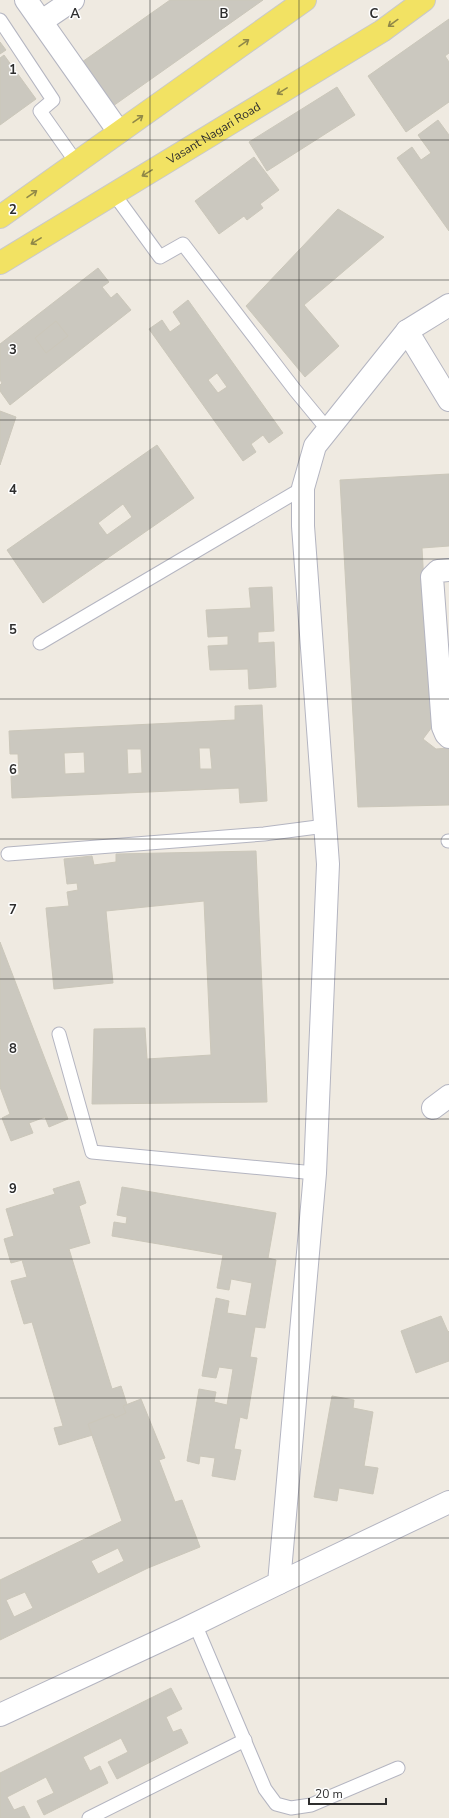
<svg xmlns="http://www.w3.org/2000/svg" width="449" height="1818" viewBox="0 0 449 1818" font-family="'Nunito Sans',sans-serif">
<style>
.building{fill:#cbc8bf;stroke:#cbc7ba;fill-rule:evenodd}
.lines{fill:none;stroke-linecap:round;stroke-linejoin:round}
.lane-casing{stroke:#b4b5c1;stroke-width:15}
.street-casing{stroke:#b4b5c1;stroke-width:24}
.secondary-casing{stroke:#b4b5c1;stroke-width:24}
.primary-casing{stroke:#c9c9c9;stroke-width:24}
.lane{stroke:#fff;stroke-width:13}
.street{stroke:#fff;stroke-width:22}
.secondary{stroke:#fff;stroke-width:22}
.primary{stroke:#f2e263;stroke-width:22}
.oneway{stroke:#908848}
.grid{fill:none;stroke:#2e2e2e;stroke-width:1;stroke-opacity:0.55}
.labels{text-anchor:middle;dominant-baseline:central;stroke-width:3;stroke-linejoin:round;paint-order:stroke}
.street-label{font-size:12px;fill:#2e2e2e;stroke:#fff}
.grid-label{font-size:13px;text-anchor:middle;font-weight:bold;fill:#2e2e2e;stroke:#fff;stroke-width:3;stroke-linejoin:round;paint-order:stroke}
</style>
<rect width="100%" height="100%" fill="#efeae1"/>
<g class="building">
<polygon points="170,0 263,0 113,106 82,62"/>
<polygon points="449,19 449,53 445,56 449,62 449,102 406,132 368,76"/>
<polygon points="0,42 6,50 0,54"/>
<polygon points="4,55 36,99 0,125 0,58"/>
<polygon points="337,87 355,115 267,171 249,142"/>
<polygon points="438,120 449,135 449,231 397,158 412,147 421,160 431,153 418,135"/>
<polygon points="254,157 279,190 260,204 263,208 247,220 244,216 219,234 195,201"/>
<polygon points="338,209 384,237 304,305 339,346 305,377 246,306"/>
<polygon points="98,268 109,282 102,287 111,298 117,293 131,310 10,405 0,391 0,385 2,383 0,380 0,344"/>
<path d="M188,300L283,433L269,443L263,435L251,444L256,452L243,461L149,329L162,320L170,332L181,324L173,312ZM217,373L227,387L218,393L208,380Z"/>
<polygon points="56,321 68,336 46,353 35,338"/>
<polygon points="0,411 16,417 0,465"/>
<path d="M157,445L194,498L43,603L7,550ZM123,504L132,517L107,535L98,523Z"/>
<polygon points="449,474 449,546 422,548 432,727 423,739 436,749 449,748 449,805 358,807 340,480"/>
<polygon points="272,587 274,631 258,632 258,643 274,642 276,687 249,689 248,669 210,670 208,646 228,645 228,636 208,637 206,610 251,608 249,588"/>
<path d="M262,705L267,801L240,803L239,788L12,798L11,776L19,775L18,754H10L9,731L235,720V706ZM199,748H210L212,769H200ZM127,749H141L142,773L128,774ZM84,752L85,773L65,774L64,753Z"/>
<polygon points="256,851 267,1102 92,1104 94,1029 145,1028 147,1059 211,1055 204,901 106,911 113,983 54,989 46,908 69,906 67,892 78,890 77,883 67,884 64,859 92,856 94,865 116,862 116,854"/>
<polygon points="0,942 68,1119 49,1127 45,1117 29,1123 33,1133 11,1141 2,1118 10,1114 0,1087"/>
<polygon points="79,1181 86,1203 79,1206 90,1243 69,1249 112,1389 121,1386 133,1423 59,1445 54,1428 63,1426 32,1322 24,1324 11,1281 27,1277 22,1260 11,1263 4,1239 14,1236 6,1209 55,1194 53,1189"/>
<polygon points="122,1187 276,1213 268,1258 276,1260 265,1328 255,1327 250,1357 257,1358 247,1419 240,1417 234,1449 241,1450 235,1480 212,1476 215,1458 200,1456 199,1464 187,1461 199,1389 216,1392 214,1402 227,1405 233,1369 219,1367 216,1378 202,1376 216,1298 229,1301 227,1313 246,1316 252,1283 231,1279 229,1290 217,1288 223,1255 112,1236 114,1222 126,1224 127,1217 117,1215"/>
<polygon points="441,1316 448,1332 449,1331 449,1361 416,1373 401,1331"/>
<polygon points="332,1396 354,1400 353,1408 373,1412 364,1466 378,1468 373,1494 339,1488 337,1501 314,1497"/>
<path d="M141,1399L165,1458L159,1460L175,1502L182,1500L200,1547L148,1568L0,1640V1580L122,1521L88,1424L113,1414L115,1418L126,1413L123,1406ZM118,1548L124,1561L98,1574L91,1561ZM25,1592L33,1608L14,1617L6,1600Z"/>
<polygon points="171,1688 182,1709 166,1717 173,1732 181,1729 188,1743 117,1779 108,1762 128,1752 121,1738 83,1757 90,1771 100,1766 108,1783 44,1815 37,1801 54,1793 46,1777 7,1797 14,1810 24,1806 30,1818 0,1818 0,1773"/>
</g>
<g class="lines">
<defs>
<g id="lane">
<polyline points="0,20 53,100 40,111 76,162"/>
<polyline points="114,194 160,257 183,244 295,390 328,430"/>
<polyline points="40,643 303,488"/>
<polyline points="448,841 449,841"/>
<polyline points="8,854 264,834 325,826"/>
<polyline points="59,1034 92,1152 315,1173"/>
<polyline points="195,1624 265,1789 276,1804 291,1808 311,1805 398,1768"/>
<polyline points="89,1818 245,1740"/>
</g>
<g id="street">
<polyline points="26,0 119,132"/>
<polyline points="42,21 73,0"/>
<polyline points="407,331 449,400"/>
<polyline points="449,570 438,571 432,577 443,727 446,734 449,737"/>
<polyline points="433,1108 449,1096"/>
<polyline points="279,1583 449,1502"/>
</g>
<polyline id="secondary" points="0,1715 183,1630 279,1583 315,1173 328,864 303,526 303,488 315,446 407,331 449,305"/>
<g id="primary">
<polyline points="0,217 305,0"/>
<path id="s1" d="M0,263L382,31L424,0"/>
</g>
</defs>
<use href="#lane" class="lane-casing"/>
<use href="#street" class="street-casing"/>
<use href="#secondary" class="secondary-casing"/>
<use href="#primary" class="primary-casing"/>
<use href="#lane" class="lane"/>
<use href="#street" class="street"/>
<use href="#secondary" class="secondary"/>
<use href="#primary" class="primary"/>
</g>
<defs><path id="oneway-shaft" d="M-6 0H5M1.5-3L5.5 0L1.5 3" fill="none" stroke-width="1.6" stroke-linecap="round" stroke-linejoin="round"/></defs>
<g class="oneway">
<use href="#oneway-shaft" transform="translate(393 23) rotate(144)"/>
<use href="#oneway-shaft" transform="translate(244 43) rotate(-35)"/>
<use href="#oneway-shaft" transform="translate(282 91) rotate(149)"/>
<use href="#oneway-shaft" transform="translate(138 119) rotate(-35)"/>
<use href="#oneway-shaft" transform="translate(147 173) rotate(149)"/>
<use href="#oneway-shaft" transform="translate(32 194) rotate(-35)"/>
<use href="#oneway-shaft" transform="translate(36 241) rotate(149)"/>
</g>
<path class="grid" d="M150,0V1818M299,0V1818M0,140H449M0,280H449M0,420H449M0,559H449M0,699H449M0,839H449M0,979H449M0,1119H449M0,1259H449M0,1398H449M0,1538H449M0,1678H449"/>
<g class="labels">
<g class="street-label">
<text stroke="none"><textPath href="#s1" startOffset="250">Vasant Nagari Road</textPath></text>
</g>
</g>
<g class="grid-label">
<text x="75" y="18">A</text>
<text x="224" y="18">B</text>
<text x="374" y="18">C</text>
<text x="13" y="74">1</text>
<text x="13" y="214">2</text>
<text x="13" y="354">3</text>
<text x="13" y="494">4</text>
<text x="13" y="634">5</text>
<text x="13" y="774">6</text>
<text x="13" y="914">7</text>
<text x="13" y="1053">8</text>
<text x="13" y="1193">9</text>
</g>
<path d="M309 1798v6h77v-6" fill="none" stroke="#2e2e2e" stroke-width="2"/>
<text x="315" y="1798" font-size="12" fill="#2e2e2e" stroke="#ffffff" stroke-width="3" paint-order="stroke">20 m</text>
</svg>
